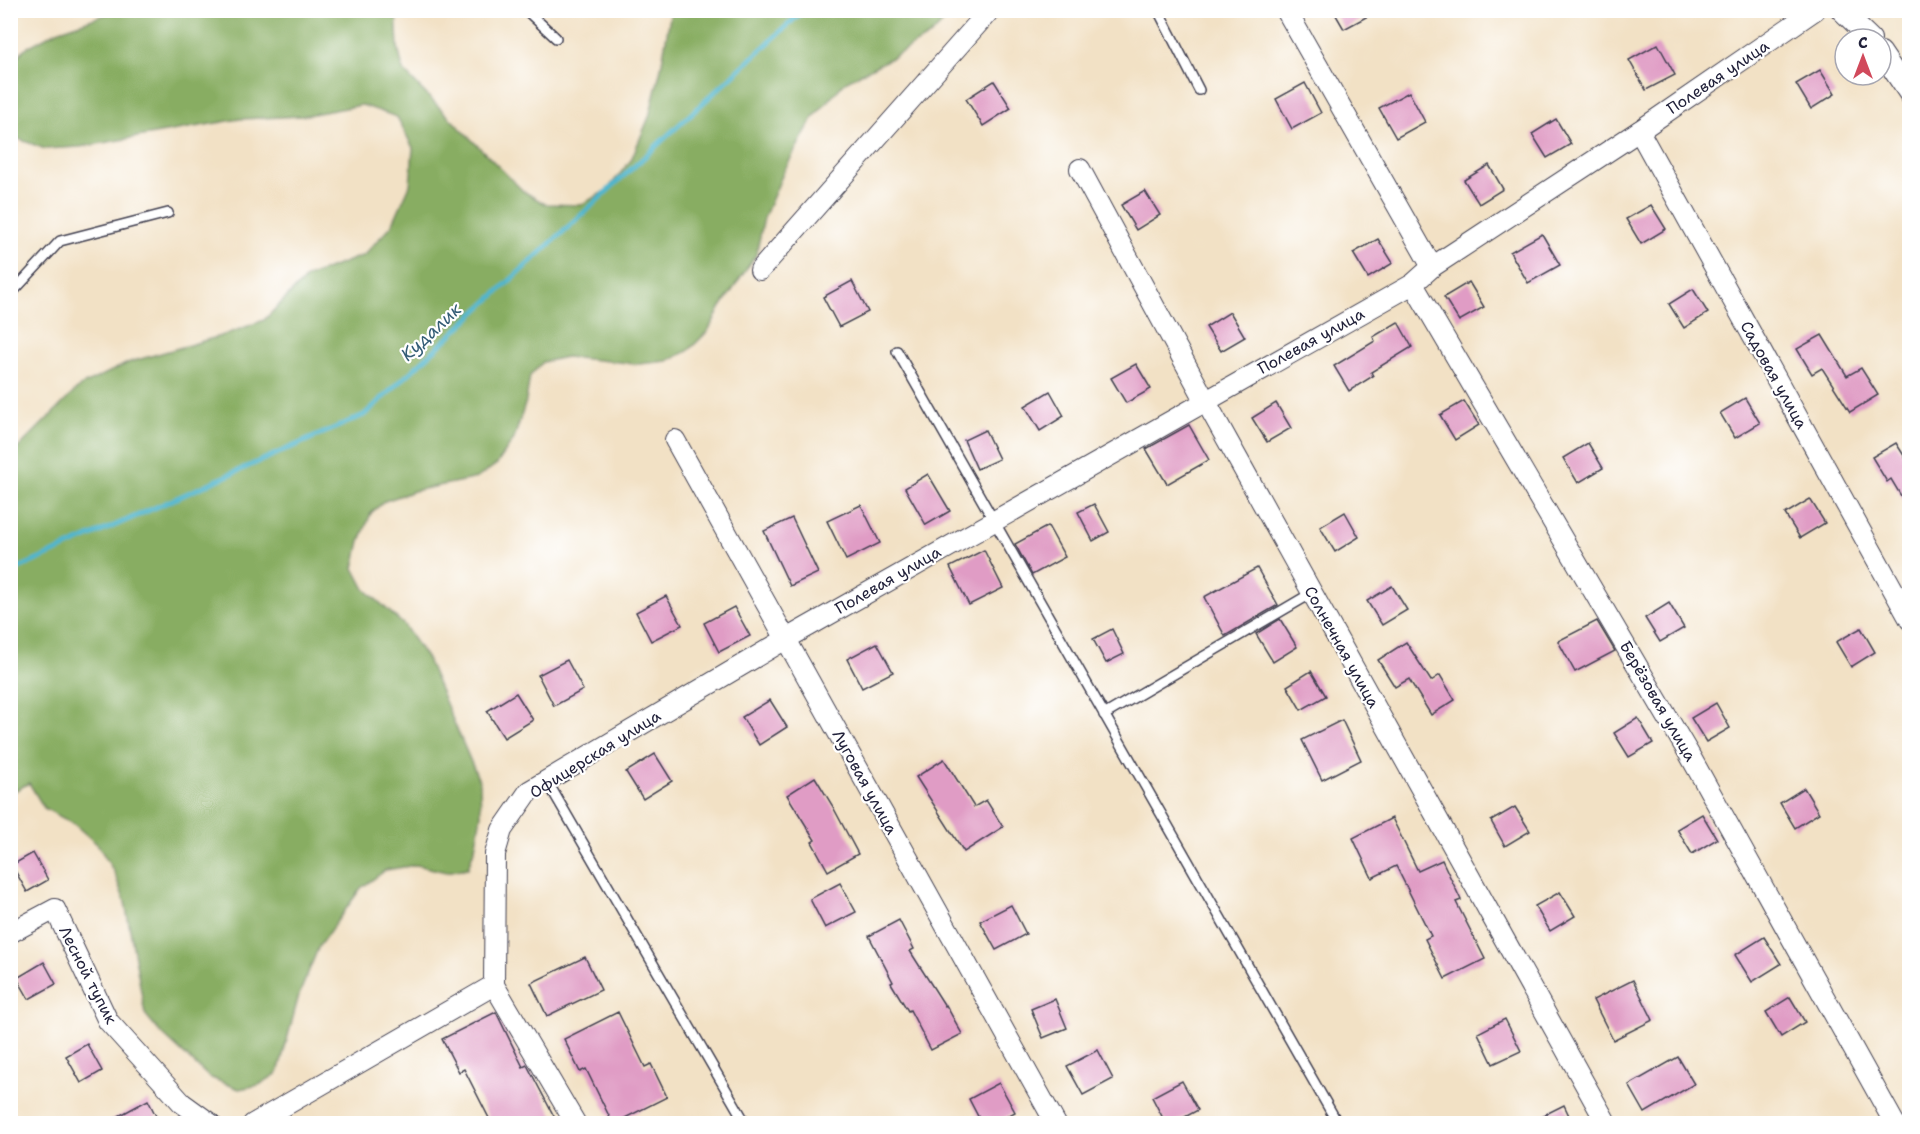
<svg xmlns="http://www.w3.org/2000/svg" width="1920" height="1134" viewBox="0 0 1920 1134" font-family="'Shantell Sans',sans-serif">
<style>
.forest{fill:#88ad62;stroke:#55684e;stroke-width:1.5}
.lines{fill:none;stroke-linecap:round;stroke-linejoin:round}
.stream{stroke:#50b6cf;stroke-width:5}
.building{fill:#e09cc5}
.lane-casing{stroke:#413f50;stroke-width:12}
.street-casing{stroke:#413f50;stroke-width:22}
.lane{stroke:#fff;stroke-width:9}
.street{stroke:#fff;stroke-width:20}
.labels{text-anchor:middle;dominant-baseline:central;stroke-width:4.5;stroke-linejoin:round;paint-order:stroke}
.street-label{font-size:16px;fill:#22223b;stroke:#fff}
.water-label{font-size:18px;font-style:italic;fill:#345d76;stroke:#fff}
</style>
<rect width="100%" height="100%" fill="#fff"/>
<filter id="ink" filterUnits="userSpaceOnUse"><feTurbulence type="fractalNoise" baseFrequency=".0167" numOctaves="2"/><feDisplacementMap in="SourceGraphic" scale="12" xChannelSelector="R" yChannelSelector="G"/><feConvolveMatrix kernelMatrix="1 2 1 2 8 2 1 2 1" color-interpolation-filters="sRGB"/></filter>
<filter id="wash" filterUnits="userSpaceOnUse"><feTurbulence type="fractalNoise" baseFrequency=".008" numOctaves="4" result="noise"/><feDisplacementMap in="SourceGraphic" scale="24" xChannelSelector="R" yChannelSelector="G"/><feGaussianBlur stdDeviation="1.35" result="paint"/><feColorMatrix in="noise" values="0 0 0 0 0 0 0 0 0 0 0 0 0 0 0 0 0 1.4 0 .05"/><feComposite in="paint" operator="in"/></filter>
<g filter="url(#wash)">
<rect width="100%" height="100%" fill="#f2e1c5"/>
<polygon class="forest" points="119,10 396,11 398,47 403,70 420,88 523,191 545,204 581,205 607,190 631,160 649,117 661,68 671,11 955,11 931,35 891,58 845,82 813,118 784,171 764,218 756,255 721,307 708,331 688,351 667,361 639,364 566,357 543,362 530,376 526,401 514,439 497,464 477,478 414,491 385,501 371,513 360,541 354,568 365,589 404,625 427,659 480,783 481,815 476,844 468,868 446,872 416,865 386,870 361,888 319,946 299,995 278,1073 259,1085 239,1089 209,1077 159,1031 145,1014 125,902 114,872 98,845 74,824 44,808 29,783 11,793 11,455 80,386 130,362 224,335 264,320 307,277 364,255 392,225 410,185 413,148 397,117 362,105 302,116 240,119 80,147 45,149 11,136 11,65 24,49 57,31"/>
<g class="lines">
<polyline class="stream" points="10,572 364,415 804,10"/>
</g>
<g id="blocks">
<g class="building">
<polygon points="1333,10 1379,10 1344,29"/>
<polygon points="1658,44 1675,75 1646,90 1629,60"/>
<polygon points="1820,70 1835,94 1811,109 1796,84"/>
<polygon points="994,81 1011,108 983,126 966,99"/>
<polygon points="1305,83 1321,113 1292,129 1276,99"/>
<polygon points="1409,92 1425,122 1396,138 1379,108"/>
<polygon points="1556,119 1571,144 1547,158 1532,134"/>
<polygon points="1489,165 1503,189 1479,204 1464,180"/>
<polygon points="1145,191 1160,215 1136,230 1121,205"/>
<polygon points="1651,205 1666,229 1641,244 1626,219"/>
<polygon points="1542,234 1560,265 1528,283 1510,252"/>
<polygon points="1378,239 1393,263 1368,278 1353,253"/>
<polygon points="852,281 868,312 839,327 823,297"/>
<polygon points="1469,282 1484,307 1459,321 1444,297"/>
<polygon points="1693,289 1708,313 1684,328 1669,304"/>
<polygon points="1230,312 1245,337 1221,351 1206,327"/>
<polygon points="1398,322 1412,347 1371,372 1373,376 1349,391 1334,366 1375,341 1373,337"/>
<polygon points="1822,335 1847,376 1861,368 1878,395 1850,412 1822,368 1812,374 1797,349"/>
<polygon points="1136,364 1151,389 1126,403 1111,378"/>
<polygon points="1050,391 1064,416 1040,431 1025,406"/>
<polygon points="1745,398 1760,423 1735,438 1720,413"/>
<polygon points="1464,401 1479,425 1455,440 1440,415"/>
<polygon points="1276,403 1291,428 1267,442 1252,418"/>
<polygon points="1189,425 1209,460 1167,484 1146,449"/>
<polygon points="985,430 999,459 977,469 964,440"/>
<polygon points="1588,443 1603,468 1578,483 1563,458"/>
<polygon points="1896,443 1910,465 1910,511 1891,479 1887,482 1872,457"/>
<polygon points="928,474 950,511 926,525 905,488"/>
<polygon points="1810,499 1825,523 1800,538 1785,514"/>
<polygon points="1094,504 1109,532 1093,541 1078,512"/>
<polygon points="861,505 880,543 846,560 827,521"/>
<polygon points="1345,512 1359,537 1335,552 1320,527"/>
<polygon points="792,518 818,573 790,586 764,531"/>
<polygon points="1048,526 1065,557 1032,575 1015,544"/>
<polygon points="984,550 1003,588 969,605 950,567"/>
<polygon points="1257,568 1278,605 1225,636 1204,597"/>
<polygon points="1392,586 1407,610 1382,625 1367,601"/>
<polygon points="666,596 682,625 651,641 636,612"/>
<polygon points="1669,603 1684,628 1660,642 1645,618"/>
<polygon points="734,607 750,636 719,652 704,623"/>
<polygon points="1280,619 1297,647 1273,662 1256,634"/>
<polygon points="1597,621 1615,651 1575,672 1558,641"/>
<polygon points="1861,628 1875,652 1851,667 1836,642"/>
<polygon points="1112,629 1124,654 1106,663 1093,639"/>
<polygon points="1406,642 1431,681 1440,675 1455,700 1431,715 1409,679 1395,687 1378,660"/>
<polygon points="877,643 893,672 862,688 847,659"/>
<polygon points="567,660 583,690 554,706 538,675"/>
<polygon points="1311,671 1326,696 1301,710 1287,686"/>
<polygon points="516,693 533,720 504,738 487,711"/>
<polygon points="770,700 787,727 759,745 742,717"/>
<polygon points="1716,703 1730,728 1706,742 1691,718"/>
<polygon points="1638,718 1653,743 1629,757 1614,733"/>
<polygon points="1342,720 1361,760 1322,780 1302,740"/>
<polygon points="655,754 672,781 643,799 626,772"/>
<polygon points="944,759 974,807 986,800 1003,827 964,852 916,777"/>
<polygon points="815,777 832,805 858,854 828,871 812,842 815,840 787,795"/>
<polygon points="1804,788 1819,813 1795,828 1780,803"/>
<polygon points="1515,807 1530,831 1505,846 1491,821"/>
<polygon points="1702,814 1717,839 1692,854 1677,829"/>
<polygon points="1392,818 1418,871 1442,860 1461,900 1456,902 1485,959 1445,979 1425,939 1431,936 1396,866 1372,878 1353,838"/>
<polygon points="33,853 48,880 27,892 12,865"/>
<polygon points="840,883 856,912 825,928 810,899"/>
<polygon points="1560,892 1575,916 1550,931 1535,906"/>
<polygon points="1011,905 1026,934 996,950 980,921"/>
<polygon points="899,920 914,949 910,951 945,1006 946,1005 962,1034 931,1050 910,1010 908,1011 891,983 893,982 869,936"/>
<polygon points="1764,937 1781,964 1752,982 1735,955"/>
<polygon points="585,957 601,990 547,1016 531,983"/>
<polygon points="44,962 56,984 29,999 17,978"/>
<polygon points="1633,980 1653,1020 1613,1040 1593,1000"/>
<polygon points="1790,997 1805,1022 1781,1037 1766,1012"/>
<polygon points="1055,999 1067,1028 1043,1038 1031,1009"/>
<polygon points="496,1012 523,1067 527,1065 558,1124 492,1124 464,1069 459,1072 442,1039"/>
<polygon points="618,1012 645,1067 651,1064 667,1097 613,1124 586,1069 580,1072 564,1039"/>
<polygon points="1505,1019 1521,1051 1493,1064 1478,1033"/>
<polygon points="87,1044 102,1071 81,1083 66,1056"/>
<polygon points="1098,1050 1113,1079 1083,1095 1067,1066"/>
<polygon points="1678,1057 1694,1084 1645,1113 1629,1085"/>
<polygon points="1182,1081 1198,1110 1172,1124 1166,1124 1152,1097"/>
<polygon points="999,1083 1015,1112 993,1124 982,1124 969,1099"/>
<polygon points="148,1100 160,1124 104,1124"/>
<polygon points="1564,1105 1573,1124 1526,1124"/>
</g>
</g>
</g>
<g filter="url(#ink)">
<use href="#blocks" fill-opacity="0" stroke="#413f50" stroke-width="1.5"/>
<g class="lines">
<defs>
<g id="lane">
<polyline points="526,10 556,38"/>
<polyline points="1158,10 1199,90"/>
<polyline points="10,295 60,241 168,213"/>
<polyline points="897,351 1338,1124"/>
<polyline points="1104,715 1312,593"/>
<polyline points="547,781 746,1124"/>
</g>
<g id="street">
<polyline points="1286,10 1432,267"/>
<polyline points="1841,10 1871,39"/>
<polyline points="1881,52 1910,95"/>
<polyline points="1639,131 1910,620"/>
<polyline points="1080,169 1205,400 1607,1124"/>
<polyline points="760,270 990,10"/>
<polyline points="1413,284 1689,754 1895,1124"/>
<polyline points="675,440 1056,1124"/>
<polyline points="10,933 55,909 108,1021 182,1103 211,1124"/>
<polyline points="253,1124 494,985"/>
<polyline points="576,1124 494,985 495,854 502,830 529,791 786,639 1413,284 1432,267 1639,131 1815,10"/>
</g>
</defs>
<use href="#lane" class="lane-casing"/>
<use href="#street" class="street-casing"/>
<use href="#lane" class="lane"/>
<use href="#street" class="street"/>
</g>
</g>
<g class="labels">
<g class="street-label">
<text transform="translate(1718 77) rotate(-34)">Полевая улица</text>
<text transform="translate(1311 341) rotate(-29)">Полевая улица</text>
<text transform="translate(1774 375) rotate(61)">Садовая улица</text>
<text transform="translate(888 580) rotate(-30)">Полевая улица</text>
<text transform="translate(1342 647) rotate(61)">Солнечная улица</text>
<text transform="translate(1658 701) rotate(60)">Берёзовая улица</text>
<text transform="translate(595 754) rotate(-32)">Офицерская улица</text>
<text transform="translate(865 782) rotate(61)">Луговая улица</text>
<text transform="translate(88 975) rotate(63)">Лесной тупик</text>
</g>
<g class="water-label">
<text transform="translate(431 332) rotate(-43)">Кудалик</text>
</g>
</g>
<rect width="1920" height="1134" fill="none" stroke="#fff" stroke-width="36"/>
<g transform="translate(1863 57)"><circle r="28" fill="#ffffff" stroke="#a7a7b1" stroke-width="1.5"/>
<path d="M0-4.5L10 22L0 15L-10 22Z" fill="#d1495b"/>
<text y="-9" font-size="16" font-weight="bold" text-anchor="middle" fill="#22223b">С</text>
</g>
</svg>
